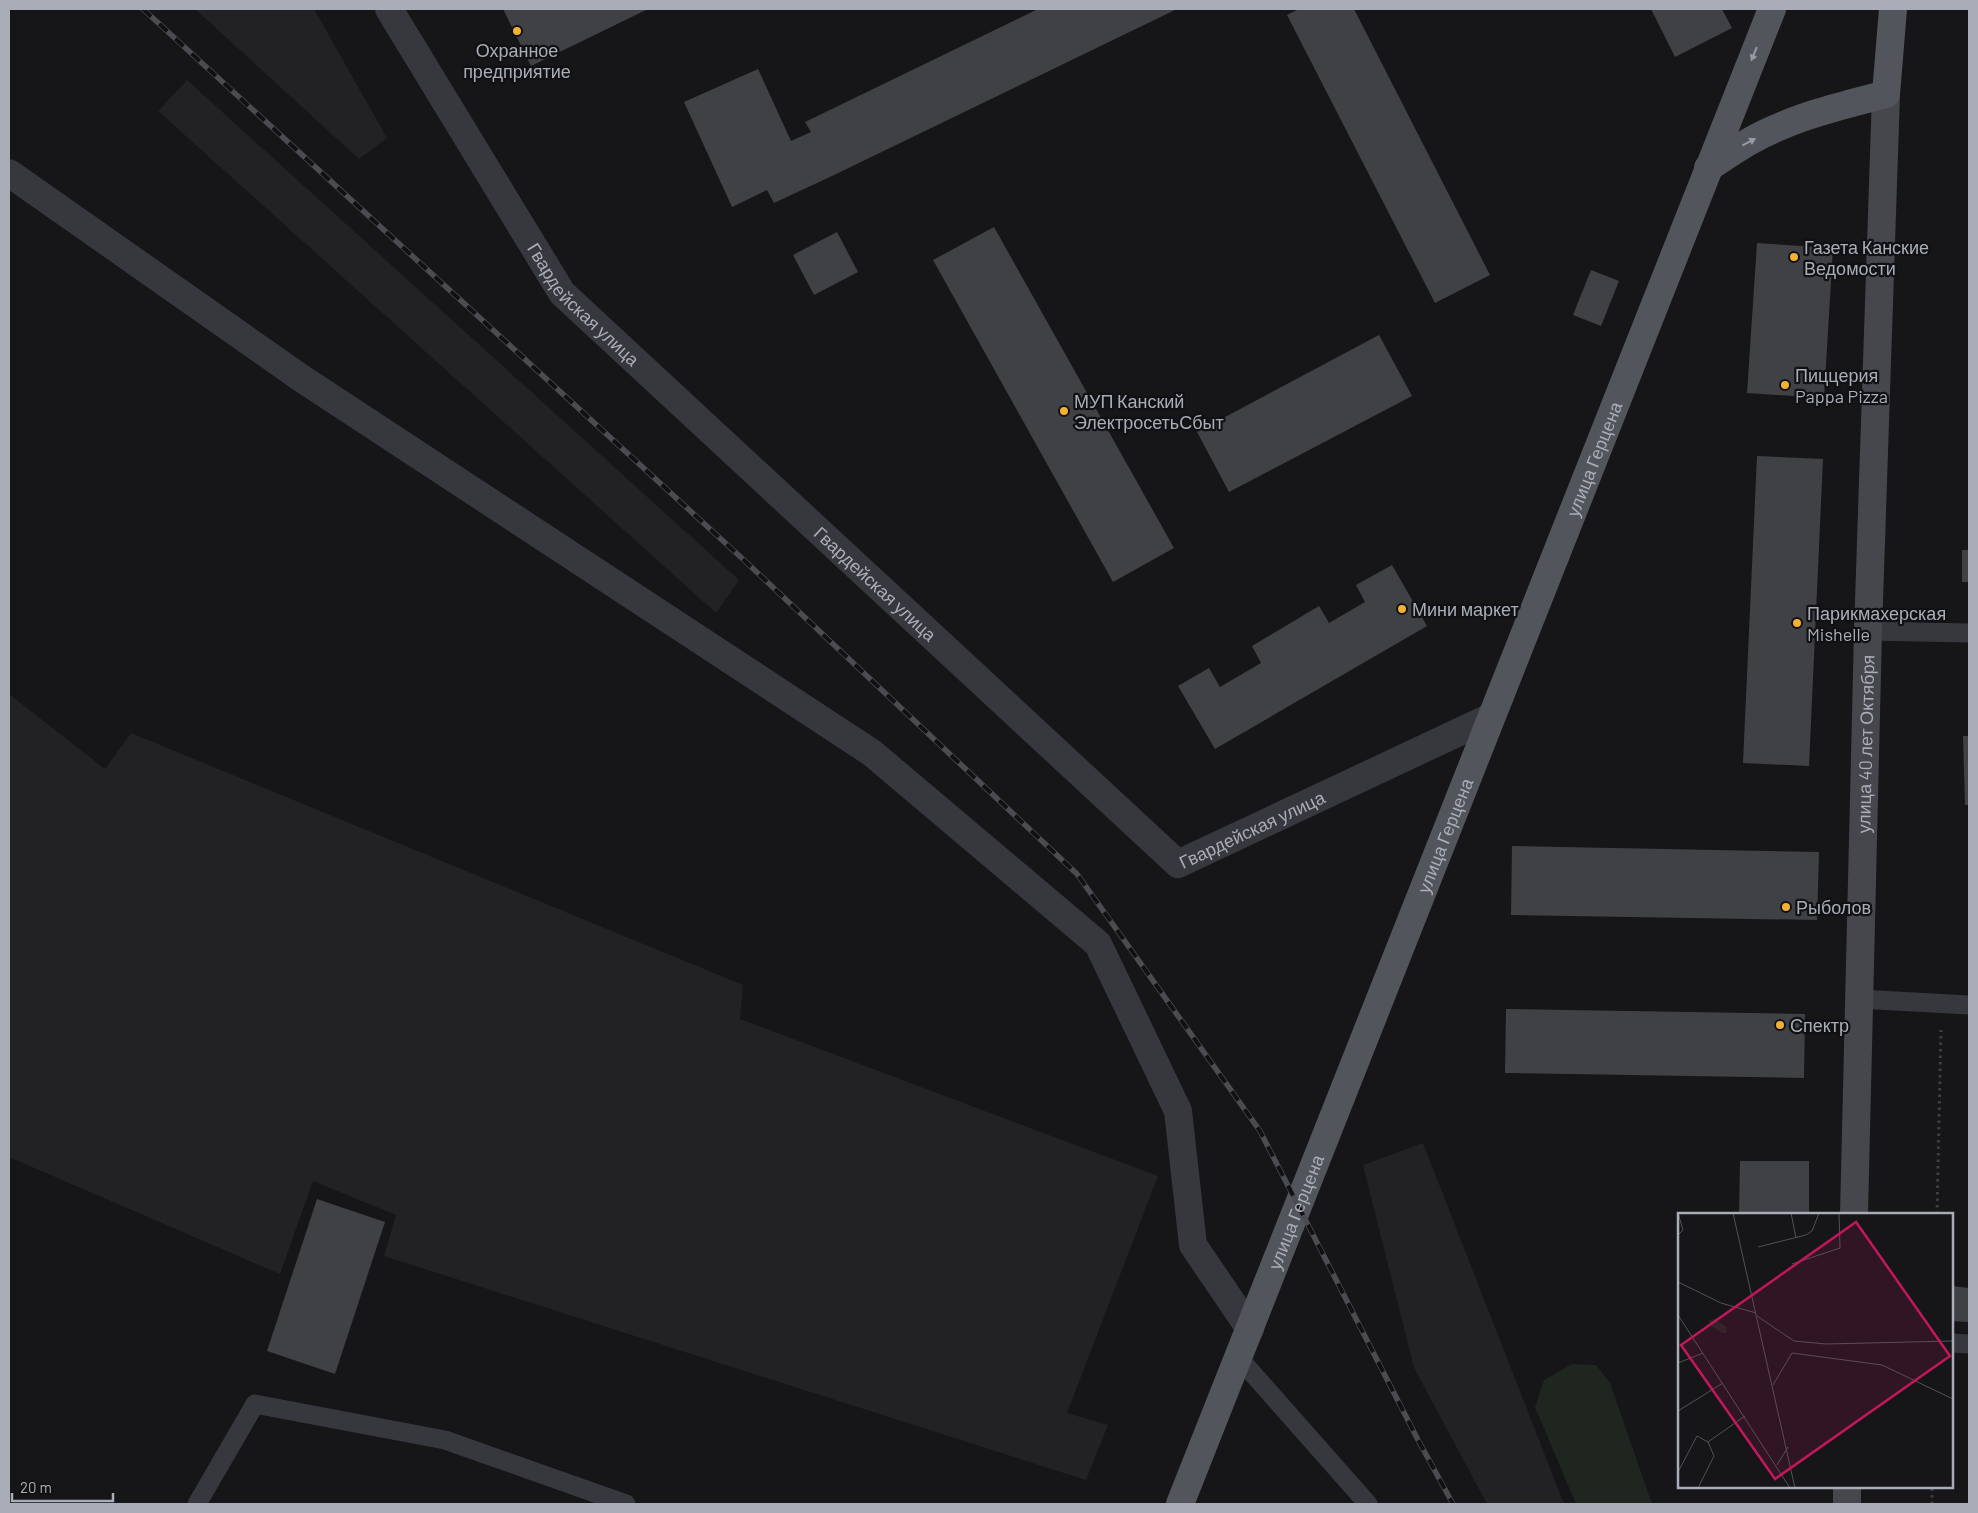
<svg xmlns="http://www.w3.org/2000/svg" width="1978" height="1513" viewBox="0 0 1978 1513" font-family="Barlow,sans-serif">
<style>
.built{fill:#222225}
.green{fill:#1e261f}
.building{fill:#404145}
.lines{fill:none;stroke-linecap:round;stroke-linejoin:round}
.path{stroke:#3d3f44;stroke-width:3;stroke-dasharray:2.5 4;stroke-linecap:butt}
.lane{stroke:#37383d;stroke-width:19}
.street{stroke:#37383d;stroke-width:28}
.secondary{stroke:#45474d;stroke-width:28}
.primary{stroke:#53555c;stroke-width:28}
.rail-casing{stroke:#4a4c52;stroke-width:5.5}
.rail{stroke:#111113;stroke-width:4;stroke-dasharray:11;stroke-linecap:butt}
.oneway{fill:#979ba6}
.poi-dot{fill:#f2b134;stroke:#111113;stroke-width:2}
.labels{text-anchor:middle;dominant-baseline:central;stroke-width:4.5;stroke-linejoin:round;paint-order:stroke}
.poi-label{font-size:18px;fill:#a8adb8;stroke:#111113;text-anchor:start}
.street-label{font-size:18px;fill:#a8adb8;stroke:#111113}
.inset-road{fill:none;stroke:#505258;stroke-width:1}
.view{fill:#c2185b;fill-opacity:0.15;stroke:#c2185b;stroke-width:2.5}
.inset-edge{fill:none;stroke:#a8adb8;stroke-width:2.5}
</style>
<rect width="100%" height="100%" fill="#161618"/>
<g class="built">
<polygon points="195,9 314,9 387,138 359,159"/>
<polygon points="187,80 739,580 716,613 158,111"/>
<polygon points="9,694 105,769 131,733 743,985 740,1019 1158,1176 1067,1413 1108,1425 1086,1480 384,1256 396,1215 313,1181 280,1274 9,1157"/>
<polygon points="1423,1143 1564,1504 1487,1504 1414,1368 1363,1165"/>
</g>
<polygon class="green" points="1572,1364 1596,1365 1610,1383 1652,1504 1576,1504 1535,1407 1544,1380"/>
<g class="building">
<polygon points="503,9 648,9 531,66"/>
<polygon points="1038,9 1177,9 832,176 774,203 767,190 732,207 684,102 758,69 791,141 811,132 805,122"/>
<polygon points="1299,9 1354,9 1490,275 1435,303 1287,15"/>
<polygon points="1651,9 1722,9 1732,28 1675,57"/>
<polygon points="994,227 1174,548 1113,582 933,260"/>
<polygon points="837,232 858,272 814,295 793,255"/>
<polygon points="1757,243 1833,248 1824,398 1747,393"/>
<polygon points="1591,270 1619,281 1601,326 1573,315"/>
<polygon points="1379,335 1412,396 1229,492 1197,432"/>
<polygon points="1757,456 1823,459 1809,766 1743,763"/>
<rect x="1962" y="550" width="7" height="32"/>
<polygon points="1392,565 1427,626 1215,749 1178,686 1209,668 1220,687 1261,663 1252,646 1319,606 1329,623 1365,602 1356,585"/>
<polygon points="1963,736 1969,736 1969,805 1965,805"/>
<polygon points="1512,846 1819,852 1817,920 1511,915"/>
<polygon points="1506,1009 1805,1014 1804,1078 1505,1073"/>
<polygon points="1740,1161 1809,1161 1809,1214 1739,1214"/>
<polygon points="317,1199 385,1222 335,1374 267,1351"/>
<polygon points="1952,1286 1969,1288 1969,1322 1952,1321"/>
</g>
<g class="lines">
<g class="path">
<polyline points="1937,1214 1941,1030"/>
<polyline points="1932,1504 1932,1487"/>
</g>
<g class="lane">
<polyline points="1868,631 1969,633"/>
<polyline points="1859,999 1969,1005"/>
<polyline points="1952,1343 1969,1344"/>
<polyline points="1239,1358 1368,1504"/>
<polyline points="197,1504 255,1404 445,1440 626,1504"/>
</g>
<g class="street">
<path id="s1" d="M389,9L562,293L1178,864L1491,717"/>
<polyline points="9,173 301,378 872,753 1098,944 1178,1111 1193,1245 1250,1329"/>
</g>
<g class="secondary">
<path id="s2" d="M1854,1214L1868,631L1886,94"/>
<polyline points="1847,1504 1847,1487"/>
</g>
<g class="primary">
<path d="M1708,168C1731,153 1753,137 1779,127C1813,112 1850,104 1886,94L1893,9"/>
<path id="s3" d="M1180,1504L1772,9"/>
</g>
<defs>
<polyline id="rail" points="143,9 746,562 1077,874 1260,1131 1417,1438 1453,1504"/>
</defs>
<use href="#rail" class="rail-casing"/>
<use href="#rail" class="rail"/>
</g>
<defs><path id="oneway-solid" d="M-6-.8H1V-3.2L6.5 0L1 3.2V.8H-6Z" transform="scale(1.25)"/></defs>
<g class="oneway">
<use href="#oneway-solid" transform="translate(1754 54) rotate(112)"/>
<use href="#oneway-solid" transform="translate(1749 142) rotate(-27)"/>
</g>
<g class="poi-dot">
<circle cx="517" cy="31" r="5"/>
<circle cx="1794" cy="257" r="5"/>
<circle cx="1785" cy="385" r="5"/>
<circle cx="1064" cy="411" r="5"/>
<circle cx="1402" cy="609" r="5"/>
<circle cx="1797" cy="623" r="5"/>
<circle cx="1786" cy="907" r="5"/>
<circle cx="1780" cy="1025" r="5"/>
</g>
<g class="labels">
<g class="poi-label">
<text x="517" y="50" text-anchor="middle">Охранное<tspan x="517" dy="21">предприятие</tspan></text>
<text x="1804" y="247">Газета Канские<tspan x="1804" dy="21">Ведомости</tspan></text>
<text x="1795" y="375">Пиццерия<tspan x="1795" dy="21">Pappa Pizza</tspan></text>
<text x="1074" y="401">МУП Канский<tspan x="1074" dy="21">ЭлектросетьСбыт</tspan></text>
<text x="1412" y="609">Мини маркет</text>
<text x="1807" y="613">Парикмахерская<tspan x="1807" dy="21">Mishelle</tspan></text>
<text x="1796" y="907">Рыболов</text>
<text x="1790" y="1025">Спектр</text>
</g>
<g class="street-label">
<text stroke="none"><textPath href="#s1" startOffset="355">Гвардейская улица</textPath></text>
<text stroke="none"><textPath href="#s3" startOffset="1124">улица Герцена</textPath></text>
<text stroke="none"><textPath href="#s1" startOffset="760">Гвардейская улица</textPath></text>
<text stroke="none"><textPath href="#s2" startOffset="470">улица 40 лет Октября</textPath></text>
<text stroke="none"><textPath href="#s1" startOffset="1254">Гвардейская улица</textPath></text>
<text stroke="none"><textPath href="#s3" startOffset="719">улица Герцена</textPath></text>
<text stroke="none"><textPath href="#s3" startOffset="314">улица Герцена</textPath></text>
</g>
</g>
<g transform="translate(1678 1213)">
<rect width="275" height="275" fill="#161618"/>
<path d="M36,106L49,114L48,120H44L32,112L31,107Z" fill="#1e261f"/>
<path class="inset-road" d="M55,0L117,275M113,0L118,25M0,22L5,17L0,0M80,34L128,22L134,18L141,0M114,51L162,35L161,0M0,69L43,90L78,100M0,102L112,275M79,103L116,128L148,131L275,128M0,150L25,140M95,172L114,140L204,152L275,186M0,198L45,170M99,252L110,234M0,259L19,223L30,229M20,275L36,243L30,229L67,203"/>
<path class="view" d="M178,9L272,143L97,266L3,132Z"/>
<rect width="275" height="275" class="inset-edge"/>
</g>
<rect width="1978" height="1513" fill="none" stroke="#a8adb8" stroke-width="20"/>
<path d="M12 1493v8h101v-8" fill="none" stroke="#a8adb8" stroke-width="2.5"/>
<text x="20" y="1493" font-size="15" fill="#a8adb8" stroke="#111113" stroke-width="4" paint-order="stroke">20 m</text>
</svg>
